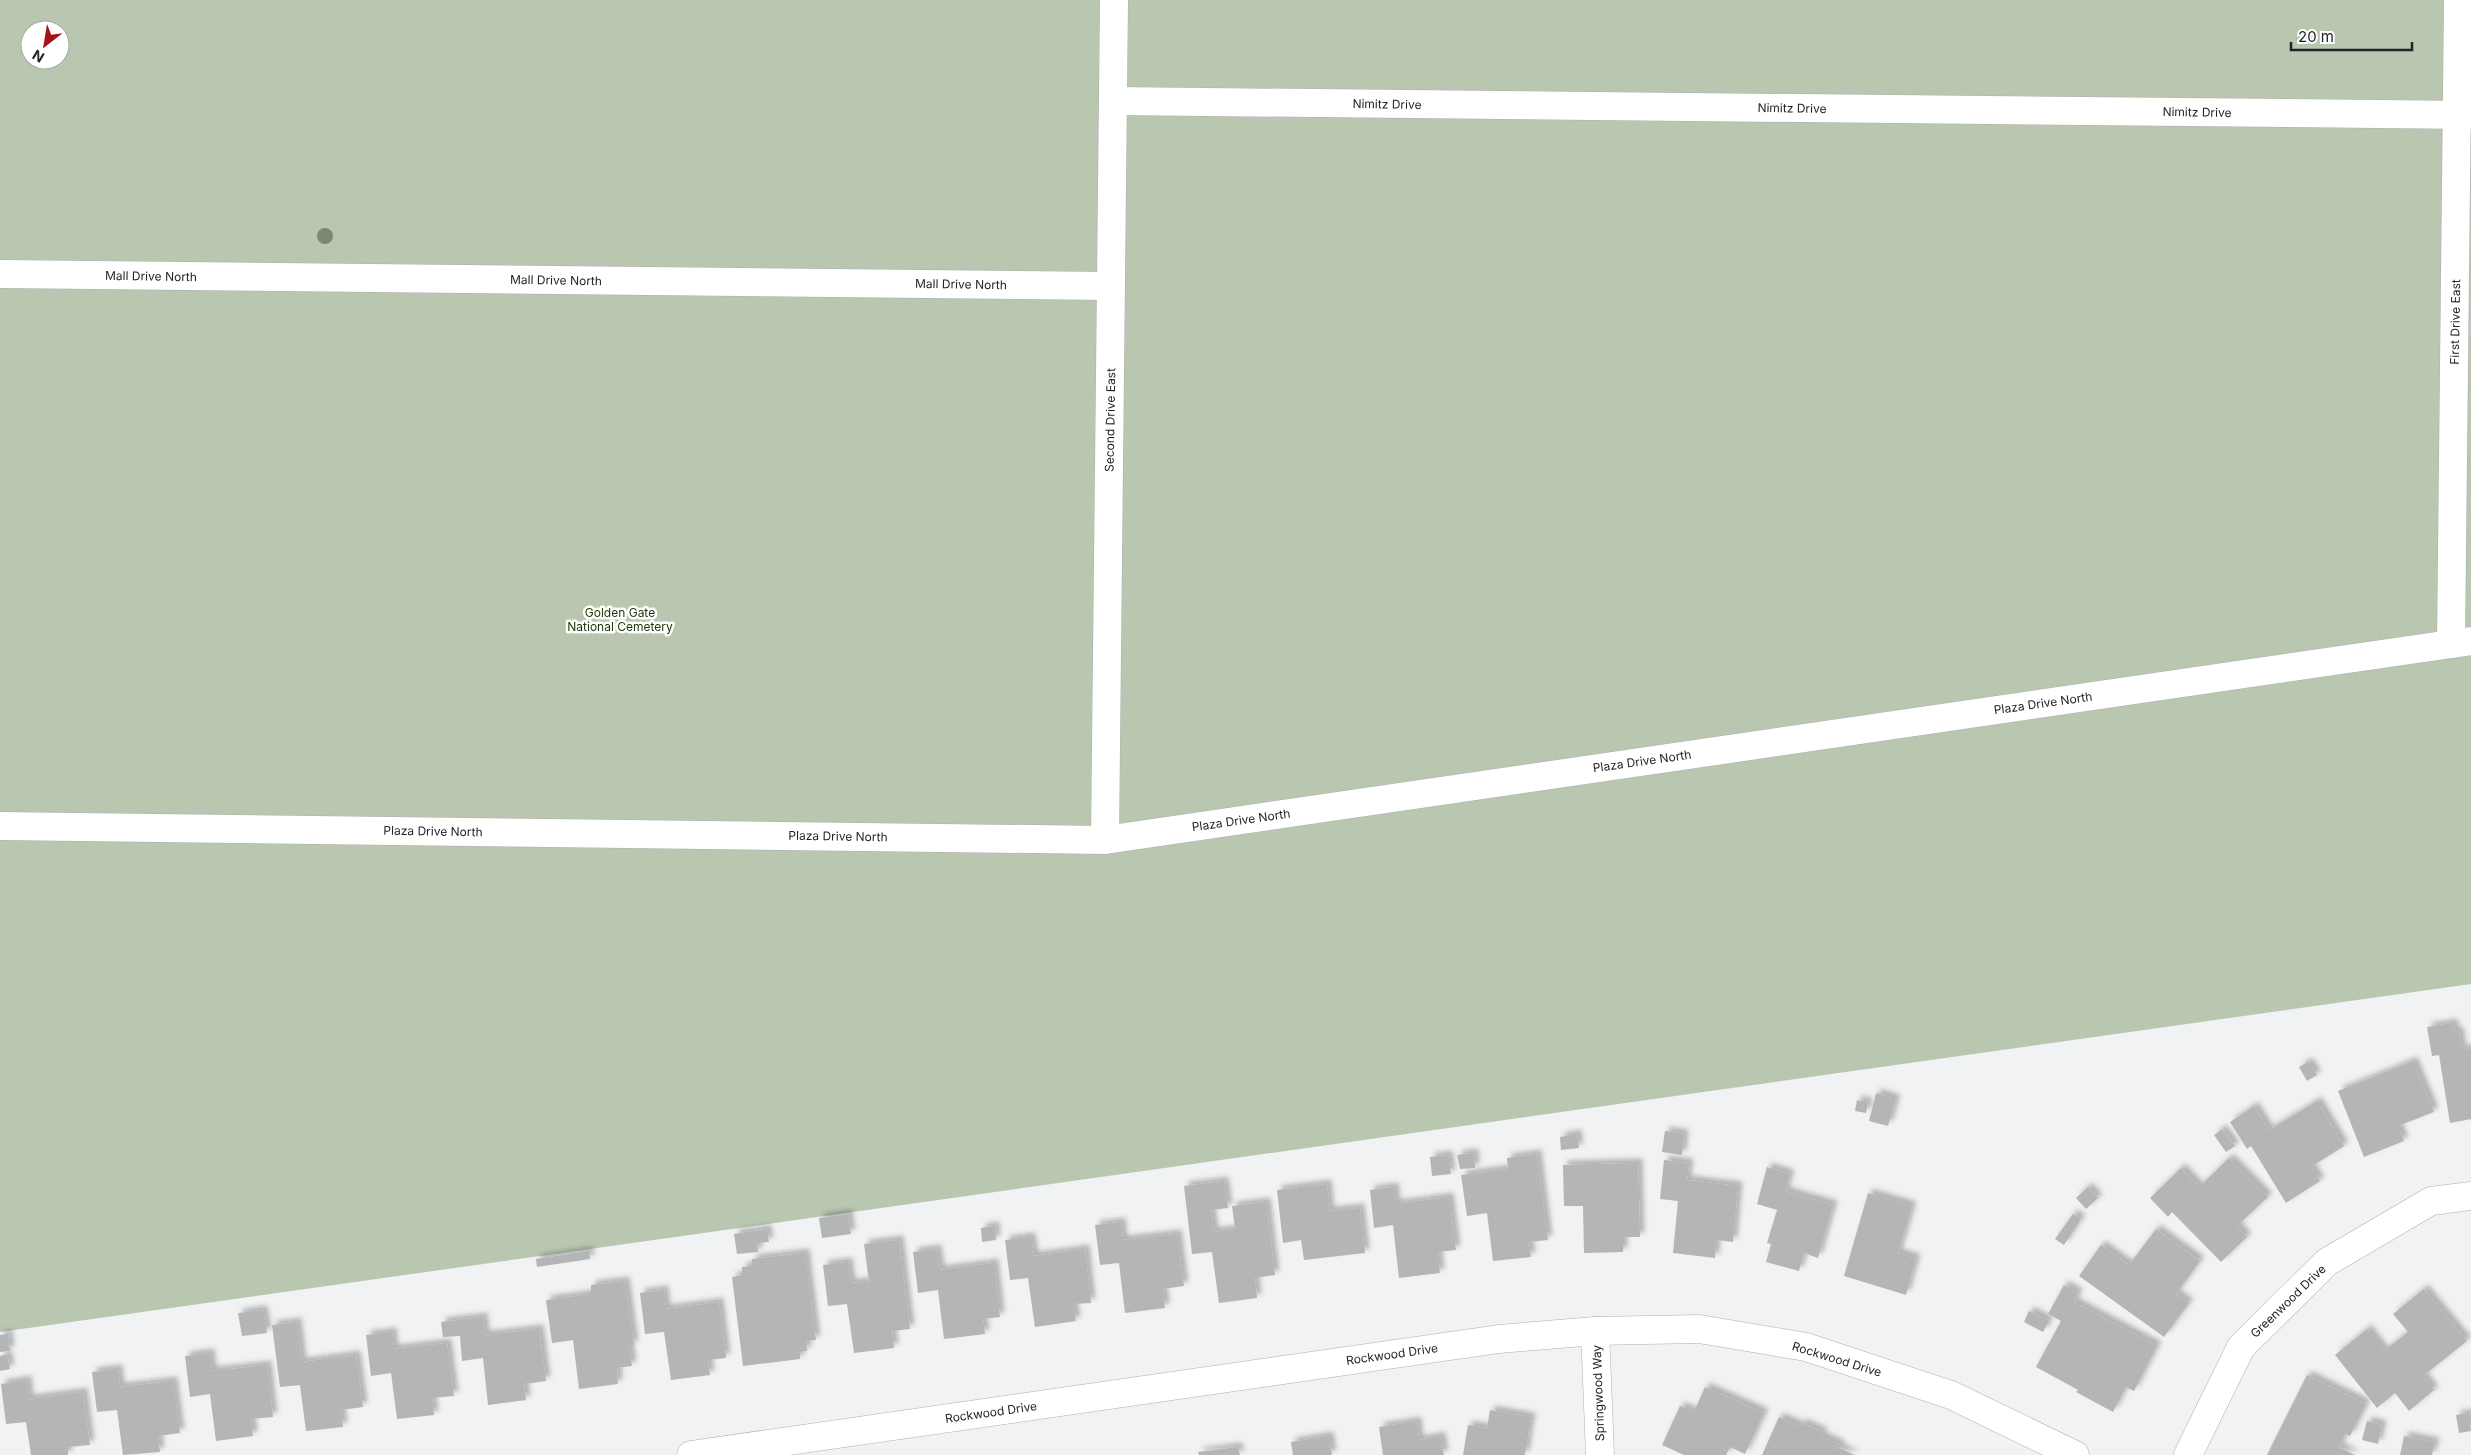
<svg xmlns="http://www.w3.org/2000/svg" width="2471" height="1455" viewBox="0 0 2471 1455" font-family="Inter,sans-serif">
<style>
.green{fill:#b9c7b0;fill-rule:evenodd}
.building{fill:#b3b5b7;filter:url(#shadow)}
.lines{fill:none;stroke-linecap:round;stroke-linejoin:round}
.minor-casing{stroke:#adafb0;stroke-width:29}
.minor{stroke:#fff;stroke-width:28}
.tree{fill:#7b8a6f}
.labels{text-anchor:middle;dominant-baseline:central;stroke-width:5;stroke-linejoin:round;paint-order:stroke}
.street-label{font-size:12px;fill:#232324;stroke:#fff}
.park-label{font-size:12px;fill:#1c3502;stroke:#fff}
</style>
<defs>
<filter id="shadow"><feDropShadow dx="4.5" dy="-4.5" stdDeviation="2.5" flood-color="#0004"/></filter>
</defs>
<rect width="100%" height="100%" fill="#f0f2f4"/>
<path class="green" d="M0,0H2471V984L0,1332ZM30,30H60V60H30Z"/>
<g class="building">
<polygon points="2453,1023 2455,1032 2459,1031 2462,1050 2471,1048 2471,1119 2450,1123 2439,1055 2432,1056 2427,1027"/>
<polygon points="2413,1061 2434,1112 2398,1126 2404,1141 2364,1157 2338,1091"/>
<polygon points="2308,1062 2317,1075 2307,1081 2299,1067"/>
<polygon points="1876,1093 1896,1099 1888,1126 1869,1121"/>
<polygon points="1857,1100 1868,1102 1866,1113 1855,1111"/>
<polygon points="2317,1101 2344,1146 2311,1167 2320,1181 2286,1203 2251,1146 2247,1149 2230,1122 2254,1106 2269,1130"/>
<polygon points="2222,1129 2235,1146 2226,1152 2214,1135"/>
<polygon points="1665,1131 1684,1134 1682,1155 1662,1152"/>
<polygon points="1577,1134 1579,1148 1561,1150 1560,1137"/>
<polygon points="1474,1153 1475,1168 1460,1169 1457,1155"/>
<polygon points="1537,1154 1548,1240 1529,1242 1531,1257 1493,1261 1487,1213 1467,1216 1461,1175 1508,1169 1507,1158"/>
<polygon points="1448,1155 1451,1174 1432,1176 1430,1157"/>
<polygon points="2229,1158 2268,1197 2237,1226 2247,1237 2221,1262 2172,1212 2168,1217 2150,1198 2181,1168 2199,1187"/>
<polygon points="1664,1160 1689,1163 1687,1180 1738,1186 1733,1242 1716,1240 1715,1258 1673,1253 1678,1201 1660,1199"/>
<polygon points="1638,1163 1640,1237 1623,1237 1623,1252 1584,1253 1583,1206 1564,1206 1563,1165"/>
<polygon points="1767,1167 1790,1174 1785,1191 1833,1205 1818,1258 1804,1253 1799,1271 1766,1262 1771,1244 1767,1243 1777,1210 1757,1204"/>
<polygon points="1224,1181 1228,1208 1211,1210 1214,1232 1235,1229 1232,1206 1266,1202 1275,1275 1255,1278 1257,1298 1219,1303 1212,1252 1192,1254 1184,1186"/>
<polygon points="1327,1184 1330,1211 1360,1208 1365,1253 1304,1260 1301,1240 1283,1243 1277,1190"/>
<polygon points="1394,1187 1396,1204 1449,1197 1456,1250 1438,1252 1440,1273 1399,1278 1393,1225 1374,1228 1370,1190"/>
<polygon points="2088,1187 2098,1198 2086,1209 2076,1198"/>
<polygon points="1868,1193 1912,1206 1898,1253 1916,1258 1906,1295 1844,1276"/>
<polygon points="848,1214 851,1234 822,1238 819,1218"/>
<polygon points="2073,1214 2081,1219 2064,1245 2055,1239"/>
<polygon points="1121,1222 1123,1240 1177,1234 1184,1286 1163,1289 1165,1308 1125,1313 1119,1263 1100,1265 1095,1225"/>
<polygon points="995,1226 996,1240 982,1242 981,1228"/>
<polygon points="767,1229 769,1242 757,1243 758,1252 737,1254 734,1234"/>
<polygon points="2156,1229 2200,1261 2176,1294 2189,1303 2164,1337 2079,1276 2101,1245 2129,1265"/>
<polygon points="1031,1237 1034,1256 1085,1249 1091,1303 1073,1304 1076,1321 1035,1327 1028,1278 1010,1280 1005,1240"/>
<polygon points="899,1240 910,1329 892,1331 894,1348 854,1353 847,1304 828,1306 823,1265 848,1262 851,1283 869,1282 864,1244"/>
<polygon points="937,1249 940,1270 994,1263 1000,1317 983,1319 985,1334 944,1339 938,1290 918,1293 913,1252"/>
<polygon points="589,1251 590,1259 537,1267 536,1259"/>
<polygon points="805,1253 816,1340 806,1341 807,1351 800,1352 800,1359 743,1366 732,1277 742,1275 742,1267 752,1266 752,1259"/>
<polygon points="625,1281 634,1345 629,1345 632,1366 617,1368 618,1384 579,1389 573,1340 552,1343 546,1300 591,1294 591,1285"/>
<polygon points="2064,1285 2078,1293 2074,1302 2157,1346 2134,1391 2126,1387 2113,1412 2076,1392 2078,1390 2036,1367 2061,1321 2048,1314"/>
<polygon points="2424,1289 2467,1341 2423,1376 2434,1390 2409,1411 2395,1393 2377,1408 2335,1355 2367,1329 2384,1351 2408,1332 2393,1314"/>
<polygon points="664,1290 666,1309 719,1302 726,1358 708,1360 710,1375 671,1380 664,1332 645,1334 640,1293"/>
<polygon points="263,1310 267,1333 242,1336 238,1313"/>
<polygon points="2029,1311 2049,1321 2043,1332 2024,1322"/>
<polygon points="483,1317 485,1335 539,1329 546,1381 524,1384 526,1400 488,1405 483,1358 462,1361 460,1336 443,1337 441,1322"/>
<polygon points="297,1322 302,1362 356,1355 363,1407 341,1410 343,1427 306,1431 300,1385 280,1387 272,1325"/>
<polygon points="392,1332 394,1349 447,1343 454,1396 432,1398 434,1415 397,1419 391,1373 371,1376 366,1335"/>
<polygon points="8,1334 10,1351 0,1352 0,1335"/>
<polygon points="210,1353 212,1371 267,1365 273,1417 251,1419 253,1436 216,1441 210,1394 190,1397 185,1356"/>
<polygon points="7,1354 10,1369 0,1371 0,1356"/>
<polygon points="118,1369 120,1387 173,1381 180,1433 158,1436 160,1452 123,1455 117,1410 97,1412 92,1372"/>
<polygon points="2307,1375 2366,1404 2350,1436 2345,1434 2339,1447 2355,1455 2267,1455"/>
<polygon points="27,1380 29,1399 83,1392 90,1445 68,1447 68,1455 31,1455 26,1422 6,1424 1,1384"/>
<polygon points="1705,1387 1764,1413 1745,1454 1730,1447 1726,1455 1684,1455 1662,1445 1680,1406 1694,1412"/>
<polygon points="1490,1410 1531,1417 1525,1455 1463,1455 1468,1425 1487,1428"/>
<polygon points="2469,1413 2471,1431 2459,1433 2456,1415"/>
<polygon points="1779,1417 1800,1426 1802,1423 1823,1432 1821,1436 1841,1445 1839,1448 1855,1455 1762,1455"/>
<polygon points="1417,1421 1419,1440 1441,1436 1444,1455 1383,1455 1379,1427"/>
<polygon points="2367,1421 2382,1425 2378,1444 2362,1440"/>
<polygon points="1329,1436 1332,1455 1293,1455 1291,1442"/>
<polygon points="2404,1436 2435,1442 2432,1455 2400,1455"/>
<polygon points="1238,1447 1240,1455 1199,1455 1198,1452"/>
</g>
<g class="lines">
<defs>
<g id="minor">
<polyline points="1113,101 2471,115"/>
<polyline points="0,274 1111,286"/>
<polyline points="2451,644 2458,0"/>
<polyline points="0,826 1105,840 2471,641"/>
<polyline points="1105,840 1114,0"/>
<polyline points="1595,1331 1600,1455"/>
<polyline points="691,1455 1499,1339 1595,1331 1699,1329 1806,1347 1951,1395 2075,1455"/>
<polyline points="2188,1455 2241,1347 2327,1262 2431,1201 2471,1196"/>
</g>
</defs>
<use href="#minor" class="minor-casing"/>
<use href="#minor" class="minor"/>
</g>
<circle class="tree" cx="325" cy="236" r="8"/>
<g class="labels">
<g class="street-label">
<text transform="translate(1387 104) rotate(1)">Nimitz Drive</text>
<text transform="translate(1792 108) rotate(1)">Nimitz Drive</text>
<text transform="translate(2197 112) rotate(1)">Nimitz Drive</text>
<text transform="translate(151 276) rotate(1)">Mall Drive North</text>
<text transform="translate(556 280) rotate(1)">Mall Drive North</text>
<text transform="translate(961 284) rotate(1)">Mall Drive North</text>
<text transform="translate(2455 322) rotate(-89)">First Drive East</text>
<text transform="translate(1110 420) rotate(-89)">Second Drive East</text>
<text transform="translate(2043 703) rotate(-8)">Plaza Drive North</text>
<text transform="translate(1642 761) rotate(-8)">Plaza Drive North</text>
<text transform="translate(1241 820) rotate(-8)">Plaza Drive North</text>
<text transform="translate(433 831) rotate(1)">Plaza Drive North</text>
<text transform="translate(838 836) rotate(1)">Plaza Drive North</text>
<text transform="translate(2288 1301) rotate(-44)">Greenwood Drive</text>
<text transform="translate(1392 1354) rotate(-8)">Rockwood Drive</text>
<text transform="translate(1837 1359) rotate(17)">Rockwood Drive</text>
<text transform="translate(1598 1393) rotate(-92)">Springwood Way</text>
<text transform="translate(991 1412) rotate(-8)">Rockwood Drive</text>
</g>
<g class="park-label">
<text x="620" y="612">Golden Gate<tspan x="620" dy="14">National Cemetery</tspan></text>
</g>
</g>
<g transform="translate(45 45) rotate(211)"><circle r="24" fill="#ffffff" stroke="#a7a7a7"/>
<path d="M0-4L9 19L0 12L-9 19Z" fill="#a71119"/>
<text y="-8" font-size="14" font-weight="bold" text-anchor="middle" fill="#232324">N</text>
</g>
<path d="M2291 42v8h121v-8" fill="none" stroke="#232324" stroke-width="2.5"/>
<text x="2298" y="42" font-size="15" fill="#232324" stroke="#ffffff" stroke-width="4" paint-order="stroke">20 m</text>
</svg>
